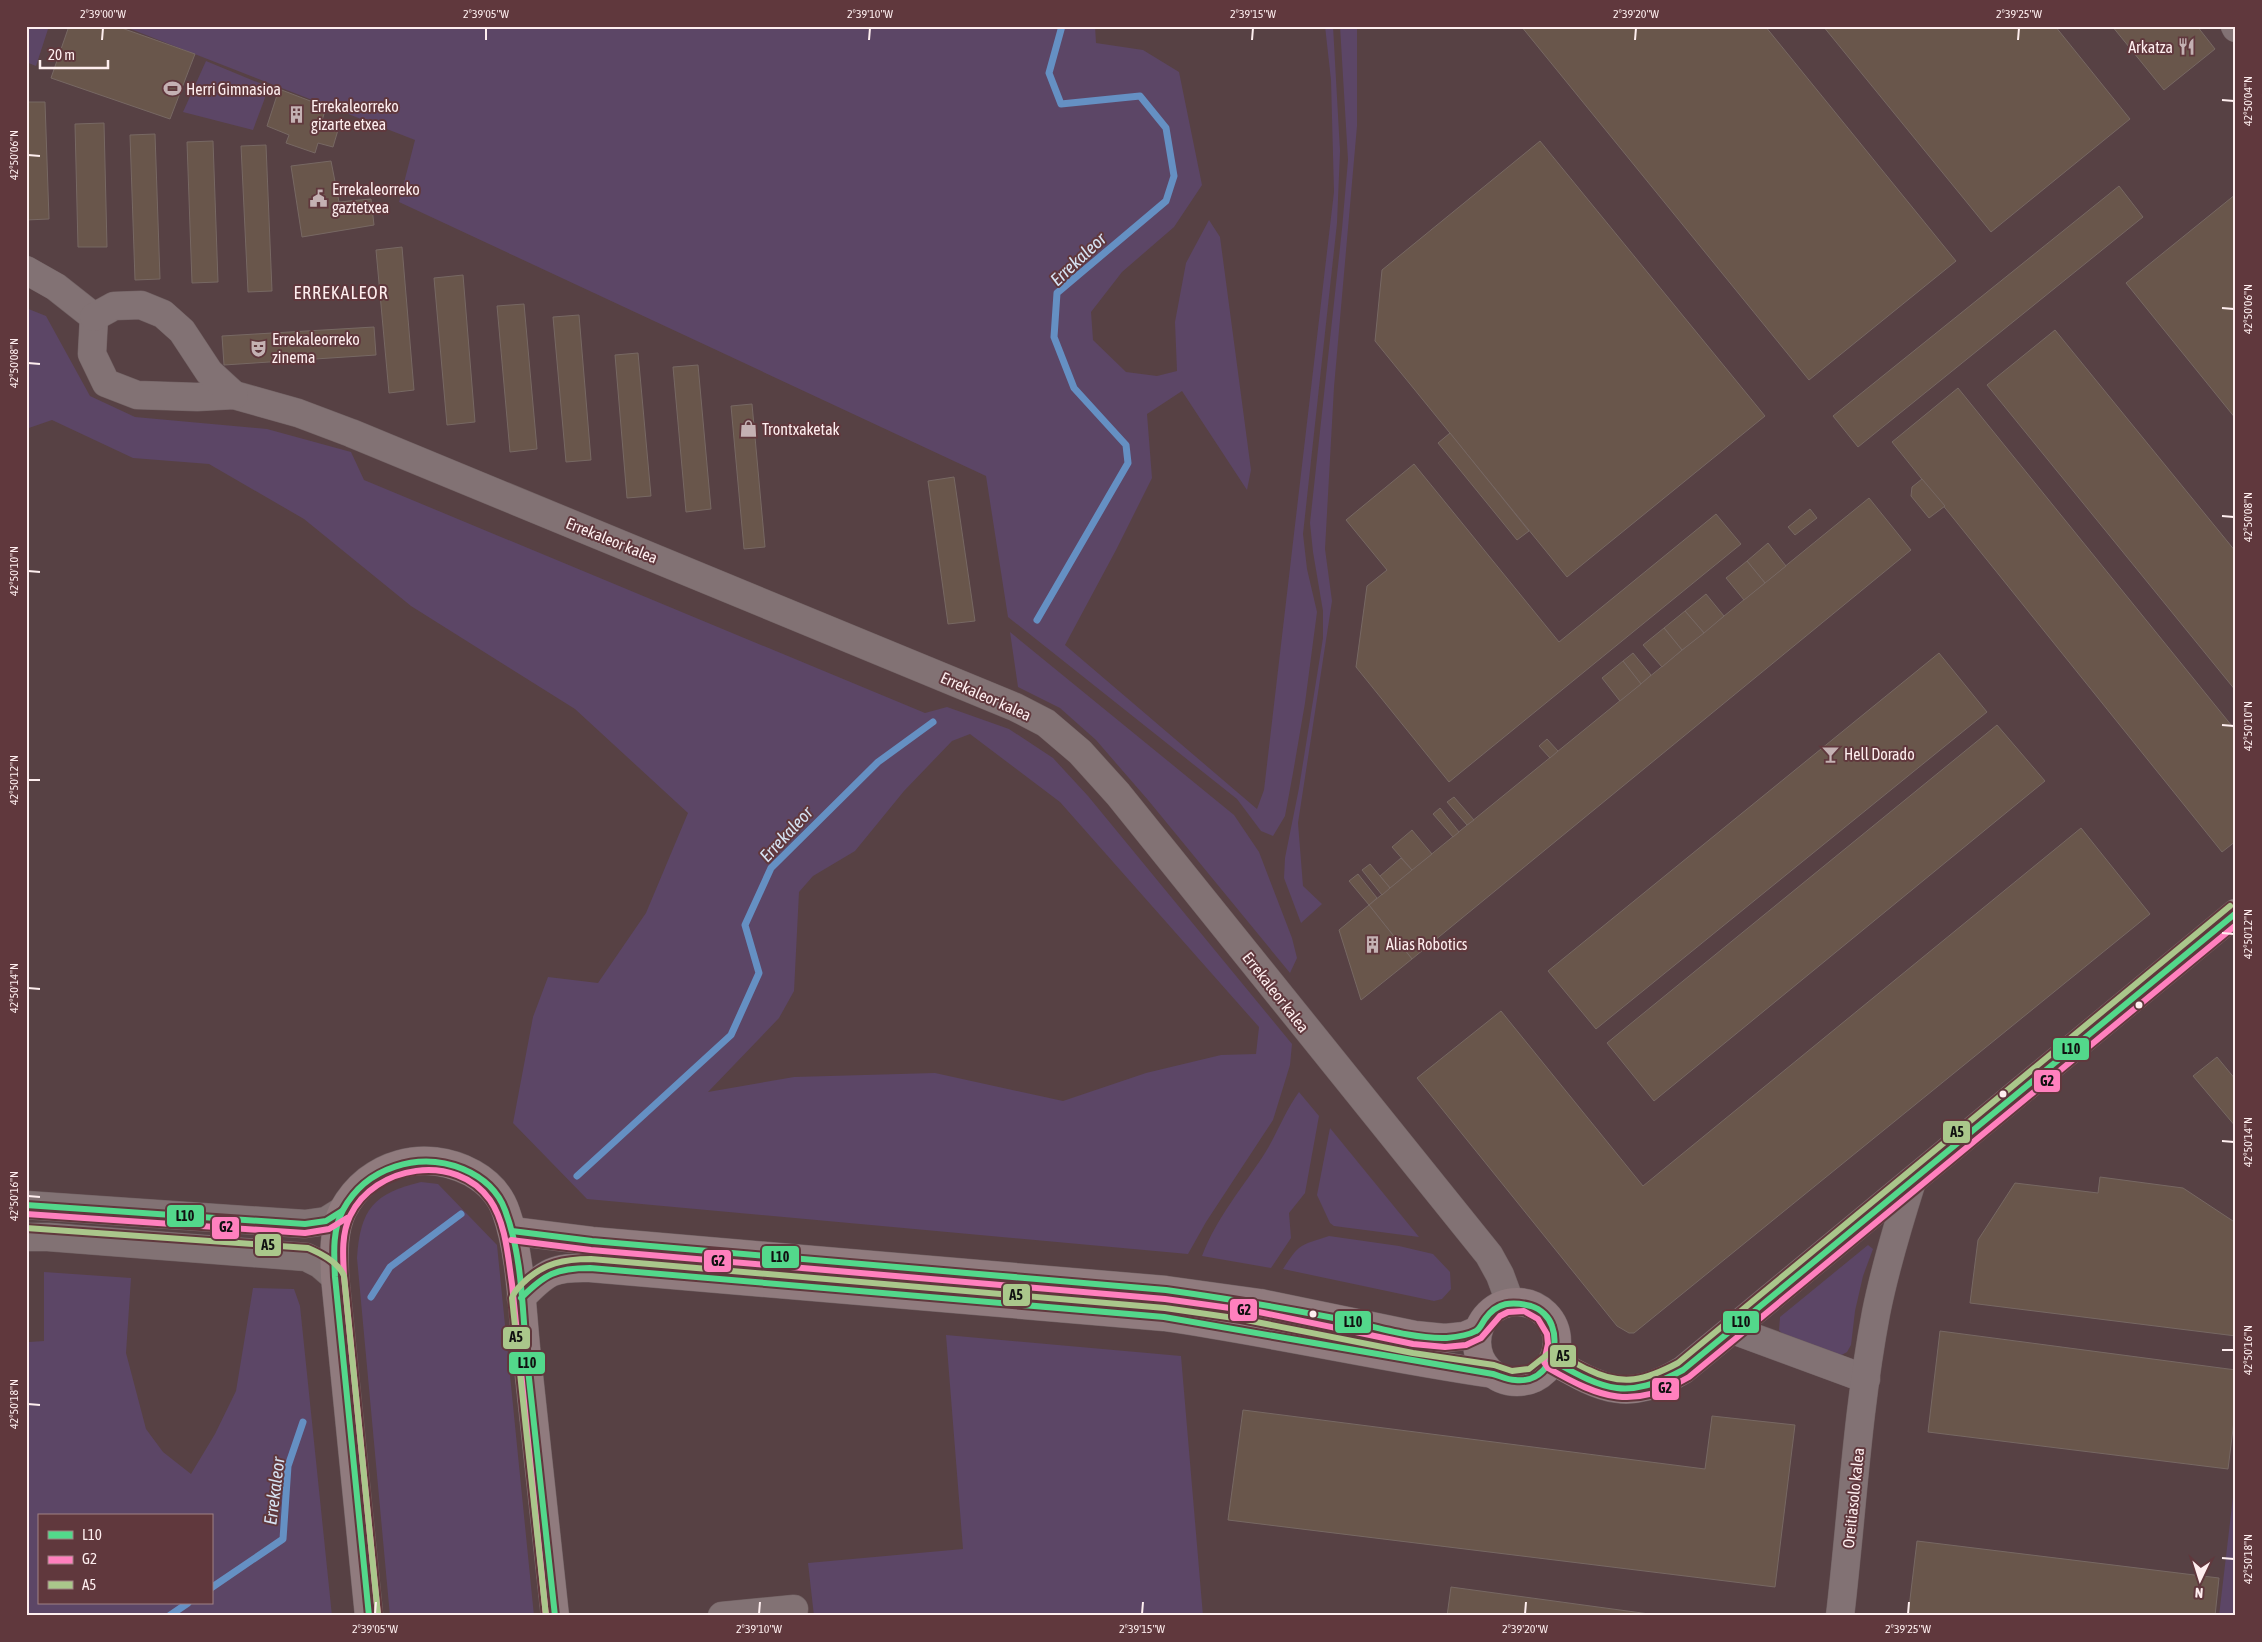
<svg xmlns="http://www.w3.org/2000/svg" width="2262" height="1642" viewBox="0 0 2262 1642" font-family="'Asap Condensed',sans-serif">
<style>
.green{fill:#5c4666;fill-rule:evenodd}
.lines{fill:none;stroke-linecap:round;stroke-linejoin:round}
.stream{stroke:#6590c3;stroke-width:7}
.building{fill:#69564b;stroke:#776863}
.minor-casing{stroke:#716163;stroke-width:29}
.major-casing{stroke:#716163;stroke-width:29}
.minor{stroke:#827274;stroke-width:28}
.major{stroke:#907b7e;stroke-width:28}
.bus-1-casing{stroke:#60383d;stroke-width:10}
.bus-2-casing{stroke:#60383d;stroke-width:10}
.bus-3-casing{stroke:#60383d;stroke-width:10}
.bus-1{stroke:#53d88b;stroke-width:6}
.bus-2{stroke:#ff80be;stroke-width:6}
.bus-3{stroke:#aac78b;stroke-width:6}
.ticks{fill:none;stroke:#feeeef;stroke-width:2}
.bus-dot{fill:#feeeef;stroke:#60383d;stroke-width:2}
.labels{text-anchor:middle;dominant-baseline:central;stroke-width:4;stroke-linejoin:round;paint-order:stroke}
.poi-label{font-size:16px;fill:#feeeef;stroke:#60383d;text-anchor:start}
.street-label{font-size:16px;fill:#feeeef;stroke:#60383d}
.water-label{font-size:18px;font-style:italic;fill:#d6e3f3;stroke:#60383d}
.neighbourhood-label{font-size:18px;letter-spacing:1px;fill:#feeeef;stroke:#60383d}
.line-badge{stroke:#60383d;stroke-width:2}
.pale-badge-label{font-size:14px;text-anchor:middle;font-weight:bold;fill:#111}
.neatline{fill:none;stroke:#feeeef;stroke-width:2}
.ticks-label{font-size:12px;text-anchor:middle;fill:#feeeef}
</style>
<rect width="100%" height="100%" fill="#574144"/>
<g class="green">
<polygon points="26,26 49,26 36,66 26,62"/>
<polygon points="123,26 1007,26 1015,28 1016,26 1095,26 1096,43 1143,50 1179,72 1202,185 1174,227 1122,272 1091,312 1093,340 1126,372 1157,376 1177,371 1175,322 1186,263 1209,220 1220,237 1251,470 1247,490 1182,391 1147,414 1152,478 1116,550 1065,645 1257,809 1264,790 1334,192 1331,80 1325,26 1333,26 1340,151 1337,223 1303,534 1307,569 1317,612 1305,703 1293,773 1285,816 1273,836 1261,831 1237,799 1008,617 986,476 399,202 415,140"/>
<polygon points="1340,26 1357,26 1357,126 1334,387 1325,549 1332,601 1298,823 1303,886 1322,904 1301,923 1284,878 1285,858 1299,788 1323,638 1323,611 1313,552 1310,523 1342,229 1348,160"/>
<polygon points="206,61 269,87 253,130 183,112"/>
<path d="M26,308L46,316L90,396L135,417L267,429L351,452L364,480L925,713L947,707L1009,729L1053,758L1088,796L1292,1044L1290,1065L1273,1120L1206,1222L1188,1254L587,1199L513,1123L533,1017L548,977L598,983L646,913L688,813L575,709L411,606L304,519L209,464L133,458L52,420L26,429ZM970,734L1060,802L1259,1027L1256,1054L1221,1055L1146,1073L1063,1101L935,1073L794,1077L708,1092L779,1018L794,991L799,892L813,876L855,851L904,791L952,741Z"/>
<polygon points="1010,632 1234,815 1259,852 1292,938 1297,958 1290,973 1148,800 1096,740 1060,708 1018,687"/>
<path d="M1299,1092L1319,1116L1305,1193L1289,1213L1291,1238L1271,1268L1202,1256C1218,1215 1242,1189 1265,1153C1277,1134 1285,1111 1299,1092Z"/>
<polygon points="1330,1128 1419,1237 1334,1226 1330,1223 1317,1195"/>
<path d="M421,1182L438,1184L497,1245L534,1616H390L357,1258C360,1209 374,1193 421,1182Z"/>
<path d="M1329,1236L1399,1246L1433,1254L1450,1272L1451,1289L1442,1299L1434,1301L1283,1269C1300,1243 1299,1246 1329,1236Z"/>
<polygon points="1868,1245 1873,1249 1863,1276 1855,1311 1851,1345 1847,1352 1838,1357 1787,1339 1779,1330 1780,1317"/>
<path d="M44,1272L131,1278L126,1353L146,1429L163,1452L191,1474L215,1434L236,1391L253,1288L294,1289L300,1306L332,1616H26V1382L29,1371V1342L44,1341ZM39,1516H211V1603H39Z"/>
<polygon points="946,1335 1181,1356 1203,1616 814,1616 808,1563 963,1549"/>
<polygon points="2233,1497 2236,1497 2236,1616 2219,1616"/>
</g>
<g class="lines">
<g class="stream">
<polyline points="1037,620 1128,463 1126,445 1074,388 1054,337 1057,293 1166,201 1174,176 1166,128 1140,96 1061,104 1049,73 1062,26"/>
<polyline points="577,1176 731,1035 759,973 745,925 771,868 878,762 933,722"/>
<polyline points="371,1297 390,1267 461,1214"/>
<polyline points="211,1588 283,1539 288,1466 303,1422"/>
<polyline points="169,1616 188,1603"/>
</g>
</g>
<g class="building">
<polygon points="69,26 116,26 195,54 170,119 51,78"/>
<polygon points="1521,26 1765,26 1956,261 1809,380"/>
<polygon points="1823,26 2055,26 2130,119 1991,232"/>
<polygon points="2112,26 2197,26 2215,49 2164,90"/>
<polygon points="279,89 326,107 321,124 338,130 333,147 318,143 315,153 286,143 289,135 267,126"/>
<polygon points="26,102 45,102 49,219 26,220"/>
<polygon points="104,123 107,247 78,247 75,124"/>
<polygon points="155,134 160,279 135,280 130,135"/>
<polygon points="213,141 218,282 192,283 187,142"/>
<polygon points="1540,141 1765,416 1567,577 1375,341 1382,270"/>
<polygon points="266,145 272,291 248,292 241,146"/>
<polygon points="331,161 339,202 371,199 374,225 302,237 291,166"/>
<polygon points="2119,186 2143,217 1858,447 1833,416"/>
<polygon points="2236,194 2236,419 2126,283"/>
<polygon points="402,247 414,390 389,393 376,250"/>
<polygon points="463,275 475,422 447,425 434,278"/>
<polygon points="524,304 537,449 510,452 497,306"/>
<polygon points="579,315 591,460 566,462 553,317"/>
<polygon points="374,327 376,355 224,365 222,336"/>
<polygon points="2055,330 2236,552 2236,691 1987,385"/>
<polygon points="638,353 651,496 627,498 615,355"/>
<polygon points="698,365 711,509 686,512 673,367"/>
<polygon points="1958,388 2236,731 2236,841 2222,852 1892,442"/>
<polygon points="752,404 765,547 744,549 731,406"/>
<polygon points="1450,433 1529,531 1517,540 1438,443"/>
<polygon points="1414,464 1559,642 1716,514 1741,544 1449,782 1356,667 1367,586 1387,570 1346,520"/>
<polygon points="954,477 975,621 948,624 928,481"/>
<polygon points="1922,479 1945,506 1929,518 1911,496 1912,487"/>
<polygon points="1869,498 1911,550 1412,959 1369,905"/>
<polygon points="1810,509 1817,518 1795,535 1788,527"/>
<polygon points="1768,543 1786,566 1765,583 1747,561"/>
<polygon points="1747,561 1765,583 1744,600 1726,578"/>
<polygon points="1706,594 1724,616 1704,633 1685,611"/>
<polygon points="1685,611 1704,633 1682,650 1664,628"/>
<polygon points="1664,628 1682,650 1662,667 1643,645"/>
<polygon points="1633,653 1651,675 1641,684 1623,661"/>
<polygon points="1939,653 1987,712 1596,1029 1548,971"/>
<polygon points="1623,661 1641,684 1620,701 1602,678"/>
<polygon points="1997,725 2045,781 1654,1101 1607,1043"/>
<polygon points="1547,739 1558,751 1550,758 1539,746"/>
<polygon points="1454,797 1474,820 1467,825 1447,802"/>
<polygon points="1440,808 1459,832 1453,837 1433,814"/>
<polygon points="2081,828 2150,914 1634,1333 1629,1333 1617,1326 1417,1078 1501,1011 1643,1186"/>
<polygon points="1412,830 1432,854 1412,870 1392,847"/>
<polygon points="1401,858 1412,870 1390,888 1380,876"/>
<polygon points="1370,864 1390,888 1382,895 1362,870"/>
<polygon points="1358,874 1377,898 1369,905 1349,881"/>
<polygon points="1369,905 1412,959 1361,1000 1339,930"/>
<polygon points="2217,1057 2236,1080 2236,1127 2193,1076"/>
<polygon points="2100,1177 2183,1188 2236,1223 2236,1336 1970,1303 1978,1240 2015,1183 2098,1193"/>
<polygon points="26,1304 27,1344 26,1344"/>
<polygon points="1940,1331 2236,1370 2236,1405 2228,1469 1928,1432"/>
<polygon points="1243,1410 1705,1469 1712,1416 1795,1425 1775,1587 1228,1520"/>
<polygon points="1917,1541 2219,1578 2215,1616 1908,1616"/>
<polygon points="1451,1587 1664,1616 1447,1616"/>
</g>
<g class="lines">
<defs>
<g id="minor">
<polyline points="2235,26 2236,28"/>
<polyline points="26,270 56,287 94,317"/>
<polyline points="94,317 92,354 106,383 137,395 197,397 234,395 298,413 351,433 1015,707 1046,723 1080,752 1118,794 1489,1255 1500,1275 1510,1302"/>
<polyline points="94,317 114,306 141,305 163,314 182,331 209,372 234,395"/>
<polyline points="26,1205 305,1224 326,1221 342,1211"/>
<polyline points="26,1237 48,1237 306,1257 320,1264 335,1277"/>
<polyline points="1733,1330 1866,1379"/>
<polyline points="722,1616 794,1609"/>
<path d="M1840,1616C1852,1515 1857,1413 1876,1313C1885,1268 1898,1225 1912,1181"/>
</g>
<g id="major">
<polyline points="512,1231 592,1241 1166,1290 1260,1303 1415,1335 1445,1338 1464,1336 1478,1330"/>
<path d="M521,1298C547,1271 553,1267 590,1268L1164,1317C1274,1333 1383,1358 1493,1374"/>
<circle cx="1517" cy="1342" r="40"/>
<path d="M1553,1361C1604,1390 1628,1403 1683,1370L2236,913"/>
<path d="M369,1616L335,1277C334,1255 333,1230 343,1210C369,1162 425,1148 472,1173C488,1182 500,1194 506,1212C521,1254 522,1312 527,1357C536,1443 545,1529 555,1616"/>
</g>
</defs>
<use href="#minor" class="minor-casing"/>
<use href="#major" class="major-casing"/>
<use href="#minor" class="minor"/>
<use href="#major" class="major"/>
<defs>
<g id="bus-1">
<polyline points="26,1205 305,1224 326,1221 342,1211"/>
<path d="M512,1231L592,1241L1166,1290C1223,1298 1278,1307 1334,1318C1369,1325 1411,1339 1446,1338C1456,1337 1467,1336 1476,1331C1480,1329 1482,1323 1485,1319C1497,1302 1512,1301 1531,1306C1541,1309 1549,1317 1552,1326C1561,1351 1545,1384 1515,1380C1508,1380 1500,1376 1493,1374L1164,1317L590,1268C556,1268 545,1274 521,1298"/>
<path d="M1553,1361C1606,1391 1627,1400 1683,1370L2236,913"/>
<path d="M369,1616L335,1277C334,1255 332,1230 343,1210C366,1167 419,1151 463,1169C482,1177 498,1191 505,1210C523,1258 522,1310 527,1360C536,1445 545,1530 555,1616"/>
</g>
<g id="bus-2">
<polyline points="26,1214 305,1233 329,1229 347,1218"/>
<path d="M511,1240L591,1250L1165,1299L1259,1312L1413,1344L1445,1347L1466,1345L1481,1338L1500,1316L1508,1312L1524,1311L1538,1319L1547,1334L1548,1344L1544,1362L1548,1368C1602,1399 1632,1410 1689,1377L2236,925"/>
<path d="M378,1615L344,1276C343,1257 341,1235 350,1216C374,1165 456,1152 490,1200C506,1223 508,1258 512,1284L546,1616"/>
</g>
<g id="bus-3">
<path d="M26,1228L308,1248C320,1253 339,1263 344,1276L378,1615"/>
<path d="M546,1616L512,1298C514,1291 519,1287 524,1282C544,1263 564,1259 591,1259L1165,1308L1241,1319L1413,1353L1494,1365L1512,1371L1529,1369L1548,1354L1554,1352C1566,1357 1577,1365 1589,1370C1623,1387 1646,1380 1678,1363L2230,906"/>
</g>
</defs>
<use href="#bus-1" class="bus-1-casing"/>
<use href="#bus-2" class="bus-2-casing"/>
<use href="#bus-3" class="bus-3-casing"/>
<use href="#bus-1" class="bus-1"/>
<use href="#bus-2" class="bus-2"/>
<use href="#bus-3" class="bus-3"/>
</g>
<path class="ticks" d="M102,40L103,28M486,40V28M869,40L870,28M1252,40L1253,28M1635,40L1636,28M2018,40L2019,28M2222,100L2234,101M28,155L40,156M2222,308L2234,309M28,363L40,364M2222,516L2234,517M28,571L40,572M2222,725L2234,726M28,780H40M2222,933L2234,934M28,988L40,989M2222,1141L2234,1142M28,1196L40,1197M2222,1350H2234M28,1404L40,1405M2222,1558L2234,1559M375,1614L376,1602M759,1614L760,1602M1142,1614L1143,1602M1525,1614L1526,1602M1908,1614L1909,1602"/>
<defs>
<symbol id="restaurant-bare" viewBox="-9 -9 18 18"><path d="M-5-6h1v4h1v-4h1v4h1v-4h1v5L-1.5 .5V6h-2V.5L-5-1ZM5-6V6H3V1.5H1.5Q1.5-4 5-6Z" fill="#c4b1b3" stroke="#60383d" stroke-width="2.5" paint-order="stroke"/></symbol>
<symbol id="stadium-bare" viewBox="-9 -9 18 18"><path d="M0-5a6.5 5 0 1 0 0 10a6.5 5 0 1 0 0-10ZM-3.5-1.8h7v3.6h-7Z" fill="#c4b1b3" stroke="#60383d" stroke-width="2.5" paint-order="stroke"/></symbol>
<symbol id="building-bare" viewBox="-9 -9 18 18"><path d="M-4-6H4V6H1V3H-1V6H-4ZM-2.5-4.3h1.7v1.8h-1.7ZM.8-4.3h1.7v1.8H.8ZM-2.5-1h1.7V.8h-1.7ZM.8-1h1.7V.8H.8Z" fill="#c4b1b3" stroke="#60383d" stroke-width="2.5" paint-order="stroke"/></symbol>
<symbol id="civic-bare" viewBox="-9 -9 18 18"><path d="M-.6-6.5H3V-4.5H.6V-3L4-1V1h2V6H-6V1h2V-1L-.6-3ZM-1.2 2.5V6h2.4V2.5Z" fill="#c4b1b3" stroke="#60383d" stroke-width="2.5" paint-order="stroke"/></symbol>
<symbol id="theatre-bare" viewBox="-9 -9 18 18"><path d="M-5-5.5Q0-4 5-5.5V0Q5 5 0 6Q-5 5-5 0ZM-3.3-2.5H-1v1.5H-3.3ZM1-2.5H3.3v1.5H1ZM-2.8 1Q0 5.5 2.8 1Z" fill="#c4b1b3" stroke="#60383d" stroke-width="2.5" paint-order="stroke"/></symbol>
<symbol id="shop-bare" viewBox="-9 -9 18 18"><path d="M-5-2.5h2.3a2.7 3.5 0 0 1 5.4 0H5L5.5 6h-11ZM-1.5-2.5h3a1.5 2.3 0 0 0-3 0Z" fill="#c4b1b3" stroke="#60383d" stroke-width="2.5" paint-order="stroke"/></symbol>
<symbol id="bar-bare" viewBox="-9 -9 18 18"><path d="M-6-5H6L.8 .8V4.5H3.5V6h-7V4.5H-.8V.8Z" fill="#c4b1b3" stroke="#60383d" stroke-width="2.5" paint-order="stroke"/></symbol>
</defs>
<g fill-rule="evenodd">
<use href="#restaurant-bare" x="2174" y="34" width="25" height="25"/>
<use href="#stadium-bare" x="160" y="76" width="25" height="25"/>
<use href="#building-bare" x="284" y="102" width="25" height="25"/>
<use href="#civic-bare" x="306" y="186" width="25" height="25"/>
<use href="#theatre-bare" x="246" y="336" width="25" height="25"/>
<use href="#shop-bare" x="736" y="416" width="25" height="25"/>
<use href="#bar-bare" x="1818" y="742" width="25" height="25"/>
<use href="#building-bare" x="1360" y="932" width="25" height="25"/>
</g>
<g class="bus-dot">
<circle cx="2139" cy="1005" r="4.5"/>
<circle cx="2003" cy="1094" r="4.5"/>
<circle cx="1313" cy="1314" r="4.5"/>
</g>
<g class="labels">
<g class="poi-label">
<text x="2173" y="47" text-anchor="end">Arkatza</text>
<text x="186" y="89">Herri Gimnasioa</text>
<text x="311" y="106">Errekaleorreko<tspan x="311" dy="18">gizarte etxea</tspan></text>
<text x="332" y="189">Errekaleorreko<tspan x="332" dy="18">gaztetxea</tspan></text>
<text x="272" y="339">Errekaleorreko<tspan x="272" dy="18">zinema</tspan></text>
<text x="762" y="429">Trontxaketak</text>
<text x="1844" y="754">Hell Dorado</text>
<text x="1386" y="944">Alias Robotics</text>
</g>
<g class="street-label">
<text transform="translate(612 540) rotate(22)">Errekaleor kalea</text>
<text transform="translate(986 696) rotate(24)">Errekaleor kalea</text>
<text transform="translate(1276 992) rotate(52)">Errekaleor kalea</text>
<text transform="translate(1853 1498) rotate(-84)">Oreitiasolo kalea</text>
</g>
<g class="water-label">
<text transform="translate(1078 259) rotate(-43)">Errekaleor</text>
<text transform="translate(786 834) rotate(-47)">Errekaleor</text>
<text transform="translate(274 1491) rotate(-83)">Errekaleor</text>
</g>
<g class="neighbourhood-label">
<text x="341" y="292">ERREKALEOR</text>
</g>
</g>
<g class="line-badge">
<rect x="2052" y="1037" width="38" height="24" rx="5" fill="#53d88b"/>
<rect x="2033" y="1069" width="28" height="24" rx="5" fill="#ff80be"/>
<rect x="1942" y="1120" width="29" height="24" rx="5" fill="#aac78b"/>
<rect x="166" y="1204" width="39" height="24" rx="5" fill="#53d88b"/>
<rect x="211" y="1216" width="29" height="24" rx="5" fill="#ff80be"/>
<rect x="254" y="1233" width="28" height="24" rx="5" fill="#aac78b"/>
<rect x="761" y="1245" width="39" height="24" rx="5" fill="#53d88b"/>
<rect x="703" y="1249" width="29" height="24" rx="5" fill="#ff80be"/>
<rect x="1002" y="1283" width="29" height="24" rx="5" fill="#aac78b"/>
<rect x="1229" y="1298" width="29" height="24" rx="5" fill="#ff80be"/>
<rect x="1334" y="1310" width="38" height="24" rx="5" fill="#53d88b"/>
<rect x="1722" y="1310" width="38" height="24" rx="5" fill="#53d88b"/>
<rect x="502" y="1326" width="29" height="24" rx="5" fill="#aac78b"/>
<rect x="1549" y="1344" width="28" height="24" rx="5" fill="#aac78b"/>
<rect x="508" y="1351" width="38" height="24" rx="5" fill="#53d88b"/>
<rect x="1651" y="1377" width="29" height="24" rx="5" fill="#ff80be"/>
</g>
<g class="pale-badge-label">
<text x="2071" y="1054">L10</text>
<text x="2047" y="1086">G2</text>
<text x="1957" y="1137">A5</text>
<text x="185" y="1221">L10</text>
<text x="226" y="1232">G2</text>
<text x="268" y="1250">A5</text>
<text x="780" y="1262">L10</text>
<text x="718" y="1266">G2</text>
<text x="1016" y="1300">A5</text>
<text x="1244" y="1315">G2</text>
<text x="1353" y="1327">L10</text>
<text x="1741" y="1327">L10</text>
<text x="516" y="1342">A5</text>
<text x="1563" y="1361">A5</text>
<text x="527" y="1368">L10</text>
<text x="1665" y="1393">G2</text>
</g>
<rect width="2262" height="1642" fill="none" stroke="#60383d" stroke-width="55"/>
<rect x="38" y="1514" width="175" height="90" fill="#60383d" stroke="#9f8184"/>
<rect x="48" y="1531" width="25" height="8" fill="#53d88b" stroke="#9f8184"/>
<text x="82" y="1540" font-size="15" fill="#feeeef">L10</text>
<rect x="48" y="1556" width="25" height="8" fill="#ff80be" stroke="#9f8184"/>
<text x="82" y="1564" font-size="15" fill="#feeeef">G2</text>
<rect x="48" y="1581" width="25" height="8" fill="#aac78b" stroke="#9f8184"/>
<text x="82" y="1590" font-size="15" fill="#feeeef">A5</text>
<g transform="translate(2200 1580) rotate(184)" stroke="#60383d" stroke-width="4" paint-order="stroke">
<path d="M0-4L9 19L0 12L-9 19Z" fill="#feeeef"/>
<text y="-8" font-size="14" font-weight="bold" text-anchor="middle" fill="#feeeef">N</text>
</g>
<path d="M40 60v8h68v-8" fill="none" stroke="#feeeef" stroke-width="2.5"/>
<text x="48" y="60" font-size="15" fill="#feeeef" stroke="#60383d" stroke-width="4" paint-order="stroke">20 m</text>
<rect x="28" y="28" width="2206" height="1586" class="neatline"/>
<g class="ticks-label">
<text x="103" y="18">2°39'00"W</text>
<text x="486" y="18">2°39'05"W</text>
<text x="870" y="18">2°39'10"W</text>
<text x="1253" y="18">2°39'15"W</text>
<text x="1636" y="18">2°39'20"W</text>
<text x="2019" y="18">2°39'25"W</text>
<text transform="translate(2248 101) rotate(-90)" y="4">42°50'04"N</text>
<text transform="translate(14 155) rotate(-90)" y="4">42°50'06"N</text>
<text transform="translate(2248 309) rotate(-90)" y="4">42°50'06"N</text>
<text transform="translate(14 363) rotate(-90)" y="4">42°50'08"N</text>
<text transform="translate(2248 517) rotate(-90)" y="4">42°50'08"N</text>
<text transform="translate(14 571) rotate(-90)" y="4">42°50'10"N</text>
<text transform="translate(2248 726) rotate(-90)" y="4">42°50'10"N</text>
<text transform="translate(14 780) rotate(-90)" y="4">42°50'12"N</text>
<text transform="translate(2248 934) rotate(-90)" y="4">42°50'12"N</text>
<text transform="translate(14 988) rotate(-90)" y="4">42°50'14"N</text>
<text transform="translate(2248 1142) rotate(-90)" y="4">42°50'14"N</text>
<text transform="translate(14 1196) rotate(-90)" y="4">42°50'16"N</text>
<text transform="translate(2248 1350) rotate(-90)" y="4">42°50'16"N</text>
<text transform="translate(14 1404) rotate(-90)" y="4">42°50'18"N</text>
<text transform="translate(2248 1559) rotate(-90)" y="4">42°50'18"N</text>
<text x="375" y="1633">2°39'05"W</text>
<text x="759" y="1633">2°39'10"W</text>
<text x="1142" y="1633">2°39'15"W</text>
<text x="1525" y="1633">2°39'20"W</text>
<text x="1908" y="1633">2°39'25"W</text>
</g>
</svg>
